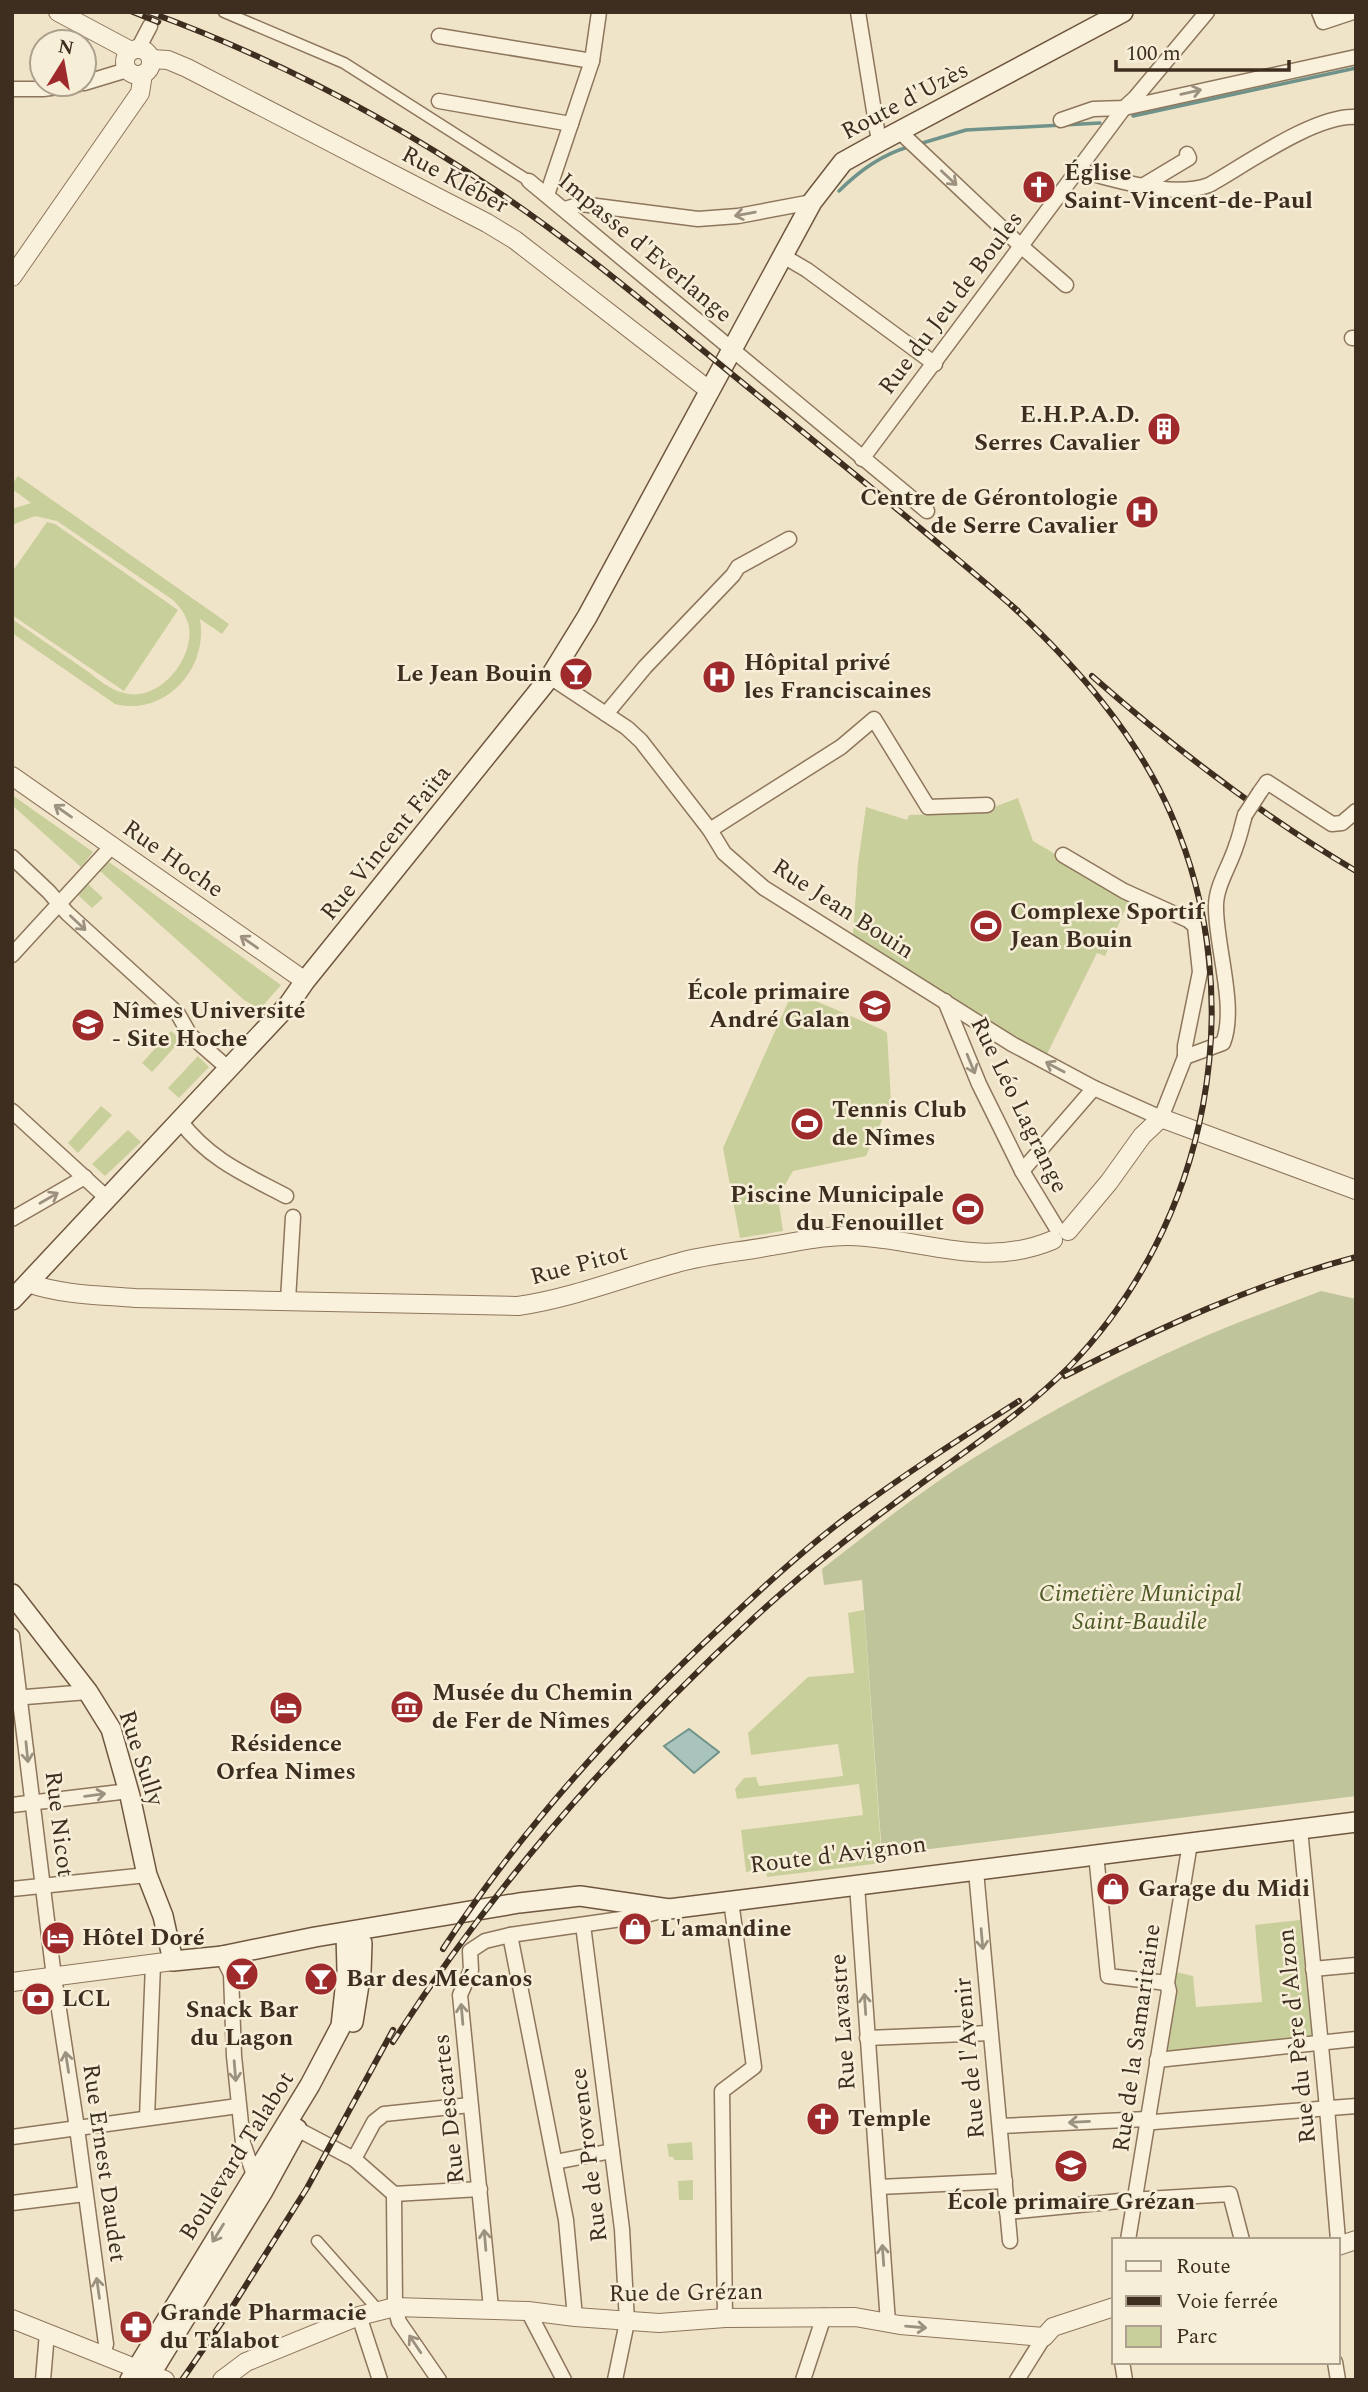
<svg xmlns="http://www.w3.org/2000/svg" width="1368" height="2392" viewBox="0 0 1368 2392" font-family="Spectral,serif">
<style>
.green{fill:#c9cf9b}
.cemetery{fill:#bfc49a}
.water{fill:#a9c4bc;stroke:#6f938a;stroke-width:2}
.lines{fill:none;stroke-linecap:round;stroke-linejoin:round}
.stream{stroke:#6f938a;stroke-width:3.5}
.minor-tunnel{stroke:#ccc0a6;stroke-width:14;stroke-dasharray:14 7;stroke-linecap:butt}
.pedestrian-casing{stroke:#8d765c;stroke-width:13}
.minor-casing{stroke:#8d765c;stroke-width:17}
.tertiary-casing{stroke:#8d765c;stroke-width:20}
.secondary-casing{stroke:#6f573f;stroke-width:22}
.pedestrian{stroke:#faf1dc;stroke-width:10}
.minor{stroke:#faf1dc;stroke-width:14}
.tertiary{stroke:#faf1dc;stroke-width:18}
.secondary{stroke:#faf1dc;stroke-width:19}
.rail-casing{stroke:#3d2e20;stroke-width:6}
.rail{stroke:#f7eed8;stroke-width:3.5;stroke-dasharray:10;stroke-linecap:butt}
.minor-bridge-casing{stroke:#8d765c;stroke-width:17;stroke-linecap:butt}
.minor-bridge{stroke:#faf1dc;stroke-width:14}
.oneway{stroke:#9c907e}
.labels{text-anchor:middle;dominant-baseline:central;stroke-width:5;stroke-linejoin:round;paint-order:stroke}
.street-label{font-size:24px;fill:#3d2e20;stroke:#f7eed8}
.poi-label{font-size:24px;font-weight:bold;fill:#3d2e20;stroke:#f7eed8;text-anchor:start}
.park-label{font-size:24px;font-style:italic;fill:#4d5a26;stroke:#f7eed8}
</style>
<rect width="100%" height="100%" fill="#f0e4c8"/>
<g class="green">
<path d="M18,476L229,624L222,634L200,619C209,668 165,717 115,704L12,633V619C37,636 62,654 87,671C98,679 110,690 124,693C158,703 194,660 189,627C187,616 180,607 173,600L57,521L35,516L12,525V509L31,503L12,489V484Z"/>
<polygon points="47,522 55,524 178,610 124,691 12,615 12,572"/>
<polygon points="12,795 93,852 81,867 12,805"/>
<polygon points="1018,798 1033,841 1130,898 1105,956 1097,953 1046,1056 1024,1047 853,935 858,863 866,807 907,820 909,815 978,813"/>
<polygon points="109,862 281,985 260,1009 244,1000 100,871"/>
<polygon points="87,883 103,898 92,908 78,895"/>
<polygon points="793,991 883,1030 887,1033 891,1100 866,1156 793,1171 778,1197 783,1231 740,1238 723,1148"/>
<polygon points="171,1031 181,1040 152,1072 142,1063"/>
<polygon points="198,1056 209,1067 179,1098 168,1088"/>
<polygon points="101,1106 112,1115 78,1153 68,1143"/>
<polygon points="128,1130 141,1142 105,1176 92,1164"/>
<polygon points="864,1610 882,1863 767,1877 766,1869 746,1872 741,1830 863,1815 859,1784 737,1799 735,1789 744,1778 756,1777 759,1786 843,1776 838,1744 751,1755 748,1733 808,1677 854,1673 848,1613"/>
<polygon points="1300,1920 1312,2038 1165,2052 1176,1972 1193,1976 1196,2007 1262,2002 1255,1925"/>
<polygon points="692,2142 693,2160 674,2160 673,2157 669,2157 667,2144"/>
<polygon points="693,2180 693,2200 679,2200 678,2181"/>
</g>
<path class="cemetery" d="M1321,1291L1356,1299V1796L882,1855L862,1580L824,1585L822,1569C871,1531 919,1492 972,1459C1039,1417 1110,1379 1183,1346C1228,1325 1275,1309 1321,1291Z"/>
<polygon class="water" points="689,1729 719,1752 694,1773 664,1746"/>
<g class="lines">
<g class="stream">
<polyline points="1133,116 1356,68"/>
<polyline points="919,144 966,130 1100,123"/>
<path d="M839,191C859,171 881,155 908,147"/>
</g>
<polyline class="minor-tunnel" points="150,26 161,12"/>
<defs>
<g id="pedestrian">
<polyline points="224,12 344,63 529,181"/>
<polyline points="317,2241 379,2311"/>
</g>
<g id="minor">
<polyline points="858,12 879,142"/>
<polyline points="1319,12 1323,22 1353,12"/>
<polyline points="439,36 592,61"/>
<polyline points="138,49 150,26"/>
<polyline points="84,83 127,70"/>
<polyline points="12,89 43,89 79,84"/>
<polyline points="439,101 571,124"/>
<polyline points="1061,120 1093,109 1124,108 1356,57"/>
<polyline points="899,131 1022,247 1066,285"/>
<path d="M1079,171C1117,179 1171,199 1209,185C1245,165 1316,114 1356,117"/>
<polyline points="529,181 927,511"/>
<polyline points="1144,185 1189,158 1187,154"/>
<polyline points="547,195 592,61 599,12"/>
<polyline points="565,209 581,204 698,219 738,216 812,202"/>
<polyline points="783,256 807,270 935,364"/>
<polyline points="1352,338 1356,338"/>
<polyline points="862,459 1124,108 1135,98 1207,12"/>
<path d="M550,677L627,728L641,741L710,830L724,853L764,888L1012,1044L1094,1088L1161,1118L1185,1057L1223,1043C1237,1008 1216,946 1216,908C1215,887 1230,866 1236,846C1240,836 1242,825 1245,815"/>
<polyline points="606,714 645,667 733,575 738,567 789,539"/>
<polyline points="1260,792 1267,782 1332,824 1342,823 1356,811"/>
<polyline points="710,830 841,747 874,719 928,807 987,805"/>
<polyline points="1063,855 1124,891 1188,920 1195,926 1200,972 1185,1046 1185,1057"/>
<polyline points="12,857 49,892 67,913 178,1014 190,1035 229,1069"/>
<polyline points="12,955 112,846"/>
<polyline points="945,1001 979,1084 1022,1171 1056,1227"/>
<polyline points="12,1111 108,1199"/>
<path d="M180,1121C210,1160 244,1174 286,1196"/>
<polyline points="1022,1171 1094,1088"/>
<polyline points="12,1219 85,1177"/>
<polyline points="288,1300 293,1217"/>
<polyline points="12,1636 54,1977 77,2128 106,2344 103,2355"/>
<polyline points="13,1698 88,1692"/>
<polyline points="12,1805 129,1791"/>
<polyline points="1300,1829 1327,2108 1338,2240"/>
<polyline points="1096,1854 1108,1976 1167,1983"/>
<polyline points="976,1871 1010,2241"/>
<polyline points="857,1885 888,2323"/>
<polyline points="12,1889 147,1875"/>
<polyline points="583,1925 622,2229 627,2322 615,2380"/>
<polyline points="510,1935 566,2220 575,2317"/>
<polyline points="222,1956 231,1974 234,2056 243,2143 254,2175"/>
<polyline points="1313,1969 1356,1965"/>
<polyline points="867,2038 990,2033"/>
<polyline points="1157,2060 1356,2039"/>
<polyline points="147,2118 153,1964"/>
<polyline points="1000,2126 1147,2119 1154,2122 1356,2106"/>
<polyline points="297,2129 354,2159 394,2194 480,2189"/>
<polyline points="12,2137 238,2106"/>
<polyline points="354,2159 374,2122 384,2114 470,2105"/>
<polyline points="555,2162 612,2151"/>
<polyline points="879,2187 1005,2181"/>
<polyline points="394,2194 395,2307 399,2322 439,2380"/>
<polyline points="12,2203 85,2194"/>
<polyline points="1007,2212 1130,2200 1230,2194 1242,2240"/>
<polyline points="1128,2240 1169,1991 1167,1983 1190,1843"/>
<polyline points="491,2308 460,1995 471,1970 470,1951 485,1941 510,1935 642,1916 661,1911"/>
<polyline points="528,2311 564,2380"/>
<polyline points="359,2316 380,2380"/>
<polyline points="725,2318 722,2091 754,2067 731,1901"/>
<polyline points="1122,2362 1125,2380"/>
<polyline points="1335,2362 1338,2380"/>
<polyline points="43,2380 47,2333"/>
<polyline points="803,2380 824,2316"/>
<polyline points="1017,2380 1044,2337"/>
</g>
<g id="tertiary">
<polyline points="58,12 131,51"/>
<circle cx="138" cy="62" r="13"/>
<polyline points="151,59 168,60 187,68 487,223 515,240 710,391"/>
<polyline points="12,277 140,93 143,74"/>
<polyline points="12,776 305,981"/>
<polyline points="1068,1231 1109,1182 1142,1136 1161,1118 1356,1190"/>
<path d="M28,1283C62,1295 100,1295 135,1298L518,1306C573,1298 624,1277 677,1263C707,1254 740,1252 771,1246C797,1242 823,1235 850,1236C922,1238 982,1270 1053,1240"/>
<polyline points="12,1982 173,1961"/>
<polyline points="1338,2246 1356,2240"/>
<polyline points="12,2319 165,2380"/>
<polyline points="222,2380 246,2362 359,2316 395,2307 528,2311 575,2317 659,2323 725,2318 855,2317 900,2325 1044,2337 1053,2327 1114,2307"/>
</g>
<g id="secondary">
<polyline points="12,1300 289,1004 305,981 550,677 587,617 812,202 843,162 879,142 1123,12"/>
<polyline points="12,1594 88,1692 111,1729 130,1796 147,1875 163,1916 173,1961 233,1955"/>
<polyline points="222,1956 315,1937 519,1903 580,1896 669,1909 1356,1822"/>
<polyline points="353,2022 361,1972 362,1943"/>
<polyline points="130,2380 310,2085 341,2026 347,1971 346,1933"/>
<polyline points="147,2380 263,2191 297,2129"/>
</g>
</defs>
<use href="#pedestrian" class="pedestrian-casing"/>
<use href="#minor" class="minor-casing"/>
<use href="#tertiary" class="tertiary-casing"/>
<use href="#secondary" class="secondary-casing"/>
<use href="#pedestrian" class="pedestrian"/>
<use href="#minor" class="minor"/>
<use href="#tertiary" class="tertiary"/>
<use href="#secondary" class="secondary"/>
<defs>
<g id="rail">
<polyline points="133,12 158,22"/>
<path d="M149,12C270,56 388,118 495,190C586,251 670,324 755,393C843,465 932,536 1018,611"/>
<path d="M1092,676C1174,748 1261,815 1356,871"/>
<path d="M1065,1376C1159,1328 1254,1284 1356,1257"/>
<path d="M443,1949C521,1829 619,1722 723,1625C763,1587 803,1550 847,1517C903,1475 961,1438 1019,1401"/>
<path d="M393,2042C493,1886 618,1744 754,1618C810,1566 871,1520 933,1475C980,1441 1028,1408 1069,1367C1209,1223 1252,999 1171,814C1135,732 1076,666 1011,605"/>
<polyline points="182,2380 231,2309 307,2188 393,2030"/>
</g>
</defs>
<use href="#rail" class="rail-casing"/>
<use href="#rail" class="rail"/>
<defs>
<polyline id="minor-bridge" points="1245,815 1260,792"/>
</defs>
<use href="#minor-bridge" class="minor-bridge-casing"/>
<use href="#minor-bridge" class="minor-bridge"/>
</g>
<defs><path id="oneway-shaft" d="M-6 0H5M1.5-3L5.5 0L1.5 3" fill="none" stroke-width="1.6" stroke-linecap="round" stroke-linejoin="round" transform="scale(1.75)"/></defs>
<g class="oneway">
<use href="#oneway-shaft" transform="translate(1191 92) rotate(-13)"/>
<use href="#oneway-shaft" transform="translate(949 178) rotate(43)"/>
<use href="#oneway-shaft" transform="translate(745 214) rotate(170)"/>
<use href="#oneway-shaft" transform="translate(63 811) rotate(-145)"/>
<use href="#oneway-shaft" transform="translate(78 923) rotate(43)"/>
<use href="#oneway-shaft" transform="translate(249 942) rotate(-145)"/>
<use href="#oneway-shaft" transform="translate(971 1064) rotate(68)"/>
<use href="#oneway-shaft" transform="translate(1055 1067) rotate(-152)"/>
<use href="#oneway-shaft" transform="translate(49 1198) rotate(-30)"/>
<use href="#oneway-shaft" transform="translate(27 1752) rotate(84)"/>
<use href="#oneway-shaft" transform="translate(95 1795) rotate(-7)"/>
<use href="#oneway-shaft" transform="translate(982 1939) rotate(85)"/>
<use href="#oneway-shaft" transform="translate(865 2004) rotate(-94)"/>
<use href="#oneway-shaft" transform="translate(462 2014) rotate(-95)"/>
<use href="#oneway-shaft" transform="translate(67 2062) rotate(-99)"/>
<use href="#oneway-shaft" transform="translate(235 2071) rotate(85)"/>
<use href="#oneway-shaft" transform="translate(1079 2122) rotate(177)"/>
<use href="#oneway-shaft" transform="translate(218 2233) rotate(122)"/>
<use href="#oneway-shaft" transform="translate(485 2240) rotate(-95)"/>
<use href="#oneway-shaft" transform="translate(883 2255) rotate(-94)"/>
<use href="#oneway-shaft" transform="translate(98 2288) rotate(-98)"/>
<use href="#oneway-shaft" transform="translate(916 2327) rotate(5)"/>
<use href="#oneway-shaft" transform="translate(415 2344) rotate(-124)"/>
</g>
<defs>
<symbol id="church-disc" viewBox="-11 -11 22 22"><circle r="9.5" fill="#9e2a2b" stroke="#f7eed8"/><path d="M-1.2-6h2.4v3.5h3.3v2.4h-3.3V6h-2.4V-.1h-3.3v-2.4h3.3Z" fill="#fff"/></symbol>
<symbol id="building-disc" viewBox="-11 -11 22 22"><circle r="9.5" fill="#9e2a2b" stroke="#f7eed8"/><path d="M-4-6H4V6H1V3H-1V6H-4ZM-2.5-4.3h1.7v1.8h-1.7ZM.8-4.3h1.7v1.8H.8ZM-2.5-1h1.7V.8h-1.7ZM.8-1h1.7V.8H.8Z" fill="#fff"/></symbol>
<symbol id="hospital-disc" viewBox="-11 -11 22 22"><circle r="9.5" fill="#9e2a2b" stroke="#f7eed8"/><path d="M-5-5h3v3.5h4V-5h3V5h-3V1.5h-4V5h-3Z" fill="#fff"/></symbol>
<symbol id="bar-disc" viewBox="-11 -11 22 22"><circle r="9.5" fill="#9e2a2b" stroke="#f7eed8"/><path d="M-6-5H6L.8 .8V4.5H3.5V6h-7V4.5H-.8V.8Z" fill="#fff"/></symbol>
<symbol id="stadium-disc" viewBox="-11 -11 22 22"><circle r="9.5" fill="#9e2a2b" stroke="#f7eed8"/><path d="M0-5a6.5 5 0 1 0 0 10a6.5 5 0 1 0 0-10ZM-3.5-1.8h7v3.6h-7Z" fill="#fff"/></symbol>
<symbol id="school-disc" viewBox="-11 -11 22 22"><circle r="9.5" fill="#9e2a2b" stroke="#f7eed8"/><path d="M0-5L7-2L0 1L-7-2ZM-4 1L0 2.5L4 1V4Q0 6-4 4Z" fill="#fff"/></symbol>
<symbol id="university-disc" viewBox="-11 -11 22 22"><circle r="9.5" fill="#9e2a2b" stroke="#f7eed8"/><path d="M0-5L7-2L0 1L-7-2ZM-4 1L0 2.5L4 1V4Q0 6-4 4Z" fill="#fff"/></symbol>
<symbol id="museum-disc" viewBox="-11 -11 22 22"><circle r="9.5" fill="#9e2a2b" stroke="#f7eed8"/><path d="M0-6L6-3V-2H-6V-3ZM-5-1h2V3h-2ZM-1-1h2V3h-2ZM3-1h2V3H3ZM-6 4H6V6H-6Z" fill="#fff"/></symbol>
<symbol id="hotel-disc" viewBox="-11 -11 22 22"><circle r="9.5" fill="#9e2a2b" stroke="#f7eed8"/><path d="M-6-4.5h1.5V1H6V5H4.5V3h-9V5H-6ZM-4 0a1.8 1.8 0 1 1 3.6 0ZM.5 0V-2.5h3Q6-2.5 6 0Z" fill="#fff"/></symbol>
<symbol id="shop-disc" viewBox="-11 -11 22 22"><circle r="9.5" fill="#9e2a2b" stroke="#f7eed8"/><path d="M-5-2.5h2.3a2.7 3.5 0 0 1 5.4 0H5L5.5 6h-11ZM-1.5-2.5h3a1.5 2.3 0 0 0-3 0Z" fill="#fff"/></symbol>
<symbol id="bank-disc" viewBox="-11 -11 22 22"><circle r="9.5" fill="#9e2a2b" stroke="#f7eed8"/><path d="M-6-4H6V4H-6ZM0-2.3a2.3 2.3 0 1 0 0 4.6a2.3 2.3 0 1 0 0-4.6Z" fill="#fff"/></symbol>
<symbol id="pharmacy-disc" viewBox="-11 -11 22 22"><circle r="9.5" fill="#9e2a2b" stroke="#f7eed8"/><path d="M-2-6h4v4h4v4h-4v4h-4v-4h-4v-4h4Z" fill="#fff"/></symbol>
</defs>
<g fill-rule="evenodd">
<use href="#church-disc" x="1020" y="168" width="38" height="38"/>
<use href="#building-disc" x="1145" y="410" width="38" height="38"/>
<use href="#hospital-disc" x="1123" y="493" width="38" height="38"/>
<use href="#bar-disc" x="557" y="655" width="38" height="38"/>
<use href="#hospital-disc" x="700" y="658" width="38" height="38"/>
<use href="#stadium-disc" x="967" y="907" width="38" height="38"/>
<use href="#school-disc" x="856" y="987" width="38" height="38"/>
<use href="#university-disc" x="69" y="1006" width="38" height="38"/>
<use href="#stadium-disc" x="788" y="1105" width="38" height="38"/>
<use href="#stadium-disc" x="949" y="1190" width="38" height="38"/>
<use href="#museum-disc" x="388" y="1688" width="38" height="38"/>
<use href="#hotel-disc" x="267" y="1689" width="38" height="38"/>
<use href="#shop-disc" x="1094" y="1870" width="38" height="38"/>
<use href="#shop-disc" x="616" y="1910" width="38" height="38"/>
<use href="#hotel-disc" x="39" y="1919" width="38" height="38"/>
<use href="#bar-disc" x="223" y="1955" width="38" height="38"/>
<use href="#bar-disc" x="302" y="1960" width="38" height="38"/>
<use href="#bank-disc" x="19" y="1980" width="38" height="38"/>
<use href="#church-disc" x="804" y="2100" width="38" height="38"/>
<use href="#school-disc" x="1052" y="2147" width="38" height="38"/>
<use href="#pharmacy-disc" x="117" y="2308" width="38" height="38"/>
</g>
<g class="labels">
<g class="street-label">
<text transform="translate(905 101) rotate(-28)">Route d'Uzès</text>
<text transform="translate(455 180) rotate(28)">Rue Kléber</text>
<text transform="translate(645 248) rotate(40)">Impasse d'Everlange</text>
<text transform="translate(951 303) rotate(-53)">Rue du Jeu de Boules</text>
<text transform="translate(386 843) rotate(-51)">Rue Vincent Faïta</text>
<text transform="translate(173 859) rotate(35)">Rue Hoche</text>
<text transform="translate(843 909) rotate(33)">Rue Jean Bouin</text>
<text transform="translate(1019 1105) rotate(64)">Rue Léo Lagrange</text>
<text transform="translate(579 1265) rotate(-15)">Rue Pitot</text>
<text transform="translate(141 1758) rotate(72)">Rue Sully</text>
<text transform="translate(59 1824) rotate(83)">Rue Nicot</text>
<text transform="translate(838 1855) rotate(-7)">Route d'Avignon</text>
<text transform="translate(843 2022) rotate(-94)">Rue Lavastre</text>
<text transform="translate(1297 2036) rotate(-96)">Rue du Père d'Alzon</text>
<text transform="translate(1137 2038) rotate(-82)">Rue de la Samaritaine</text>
<text transform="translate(970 2058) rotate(-95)">Rue de l'Avenir</text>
<text transform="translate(449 2109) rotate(-96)">Rue Descartes</text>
<text transform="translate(589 2155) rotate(-97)">Rue de Provence</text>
<text transform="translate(237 2156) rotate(-58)">Boulevard Talabot</text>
<text transform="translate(104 2163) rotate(82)">Rue Ernest Daudet</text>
<text transform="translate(686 2293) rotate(-1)">Rue de Grézan</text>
</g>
<g class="poi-label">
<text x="1064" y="173">Église<tspan x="1064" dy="28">Saint-Vincent-de-Paul</tspan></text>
<text x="1140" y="415" text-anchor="end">E.H.P.A.D.<tspan x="1140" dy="28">Serres Cavalier</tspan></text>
<text x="1118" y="498" text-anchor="end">Centre de Gérontologie<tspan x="1118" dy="28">de Serre Cavalier</tspan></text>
<text x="744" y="663">Hôpital privé<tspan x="744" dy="28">les Franciscaines</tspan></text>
<text x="552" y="674" text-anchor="end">Le Jean Bouin</text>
<text x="1010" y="912">Complexe Sportif<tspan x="1010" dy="28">Jean Bouin</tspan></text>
<text x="850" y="992" text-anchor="end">École primaire<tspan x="850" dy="28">André Galan</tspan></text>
<text x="112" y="1011">Nîmes Université<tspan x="112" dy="28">- Site Hoche</tspan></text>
<text x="832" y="1110">Tennis Club<tspan x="832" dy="28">de Nîmes</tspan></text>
<text x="944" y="1195" text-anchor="end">Piscine Municipale<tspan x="944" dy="28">du Fenouillet</tspan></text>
<text x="432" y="1693">Musée du Chemin<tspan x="432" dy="28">de Fer de Nîmes</tspan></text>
<text x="286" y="1744" text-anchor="middle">Résidence<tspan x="286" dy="28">Orfea Nimes</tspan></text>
<text x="1138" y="1889">Garage du Midi</text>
<text x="660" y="1929">L'amandine</text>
<text x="82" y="1938">Hôtel Doré</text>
<text x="346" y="1979">Bar des Mécanos</text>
<text x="62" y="1999">LCL</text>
<text x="242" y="2010" text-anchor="middle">Snack Bar<tspan x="242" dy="28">du Lagon</tspan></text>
<text x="848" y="2119">Temple</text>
<text x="1071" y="2202" text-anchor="middle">École primaire Grézan</text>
<text x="160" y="2313">Grande Pharmacie<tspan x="160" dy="28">du Talabot</tspan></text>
</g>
<g class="park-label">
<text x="1140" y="1594">Cimetière Municipal<tspan x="1140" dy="28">Saint-Baudile</tspan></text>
</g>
</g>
<rect width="1368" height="2392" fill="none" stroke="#3d2e20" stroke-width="28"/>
<rect x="1112" y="2238" width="228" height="126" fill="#f7eed8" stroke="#ada18e" stroke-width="2"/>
<rect x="1126" y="2261" width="35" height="10" fill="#faf1dc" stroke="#ada18e" stroke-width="2"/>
<text x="1176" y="2273" font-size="21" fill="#3d2e20">Route</text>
<rect x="1126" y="2296" width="35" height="10" fill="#3d2e20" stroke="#ada18e" stroke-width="2"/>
<text x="1176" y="2308" font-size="21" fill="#3d2e20">Voie ferrée</text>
<rect x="1126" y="2326" width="35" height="21" fill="#c9cf9b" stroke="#ada18e" stroke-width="2"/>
<text x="1176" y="2343" font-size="21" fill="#3d2e20">Parc</text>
<g transform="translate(63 63) rotate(11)"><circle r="33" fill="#f7eed8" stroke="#ada18e" stroke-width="2"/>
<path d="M0-5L12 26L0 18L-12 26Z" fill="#9e2a2b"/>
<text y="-10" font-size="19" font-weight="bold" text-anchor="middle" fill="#3d2e20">N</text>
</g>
<path d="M1116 60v10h173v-10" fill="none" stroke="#3d2e20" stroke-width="3.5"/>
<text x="1126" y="60" font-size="21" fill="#3d2e20" stroke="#f7eed8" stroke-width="5" paint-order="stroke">100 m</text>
</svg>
